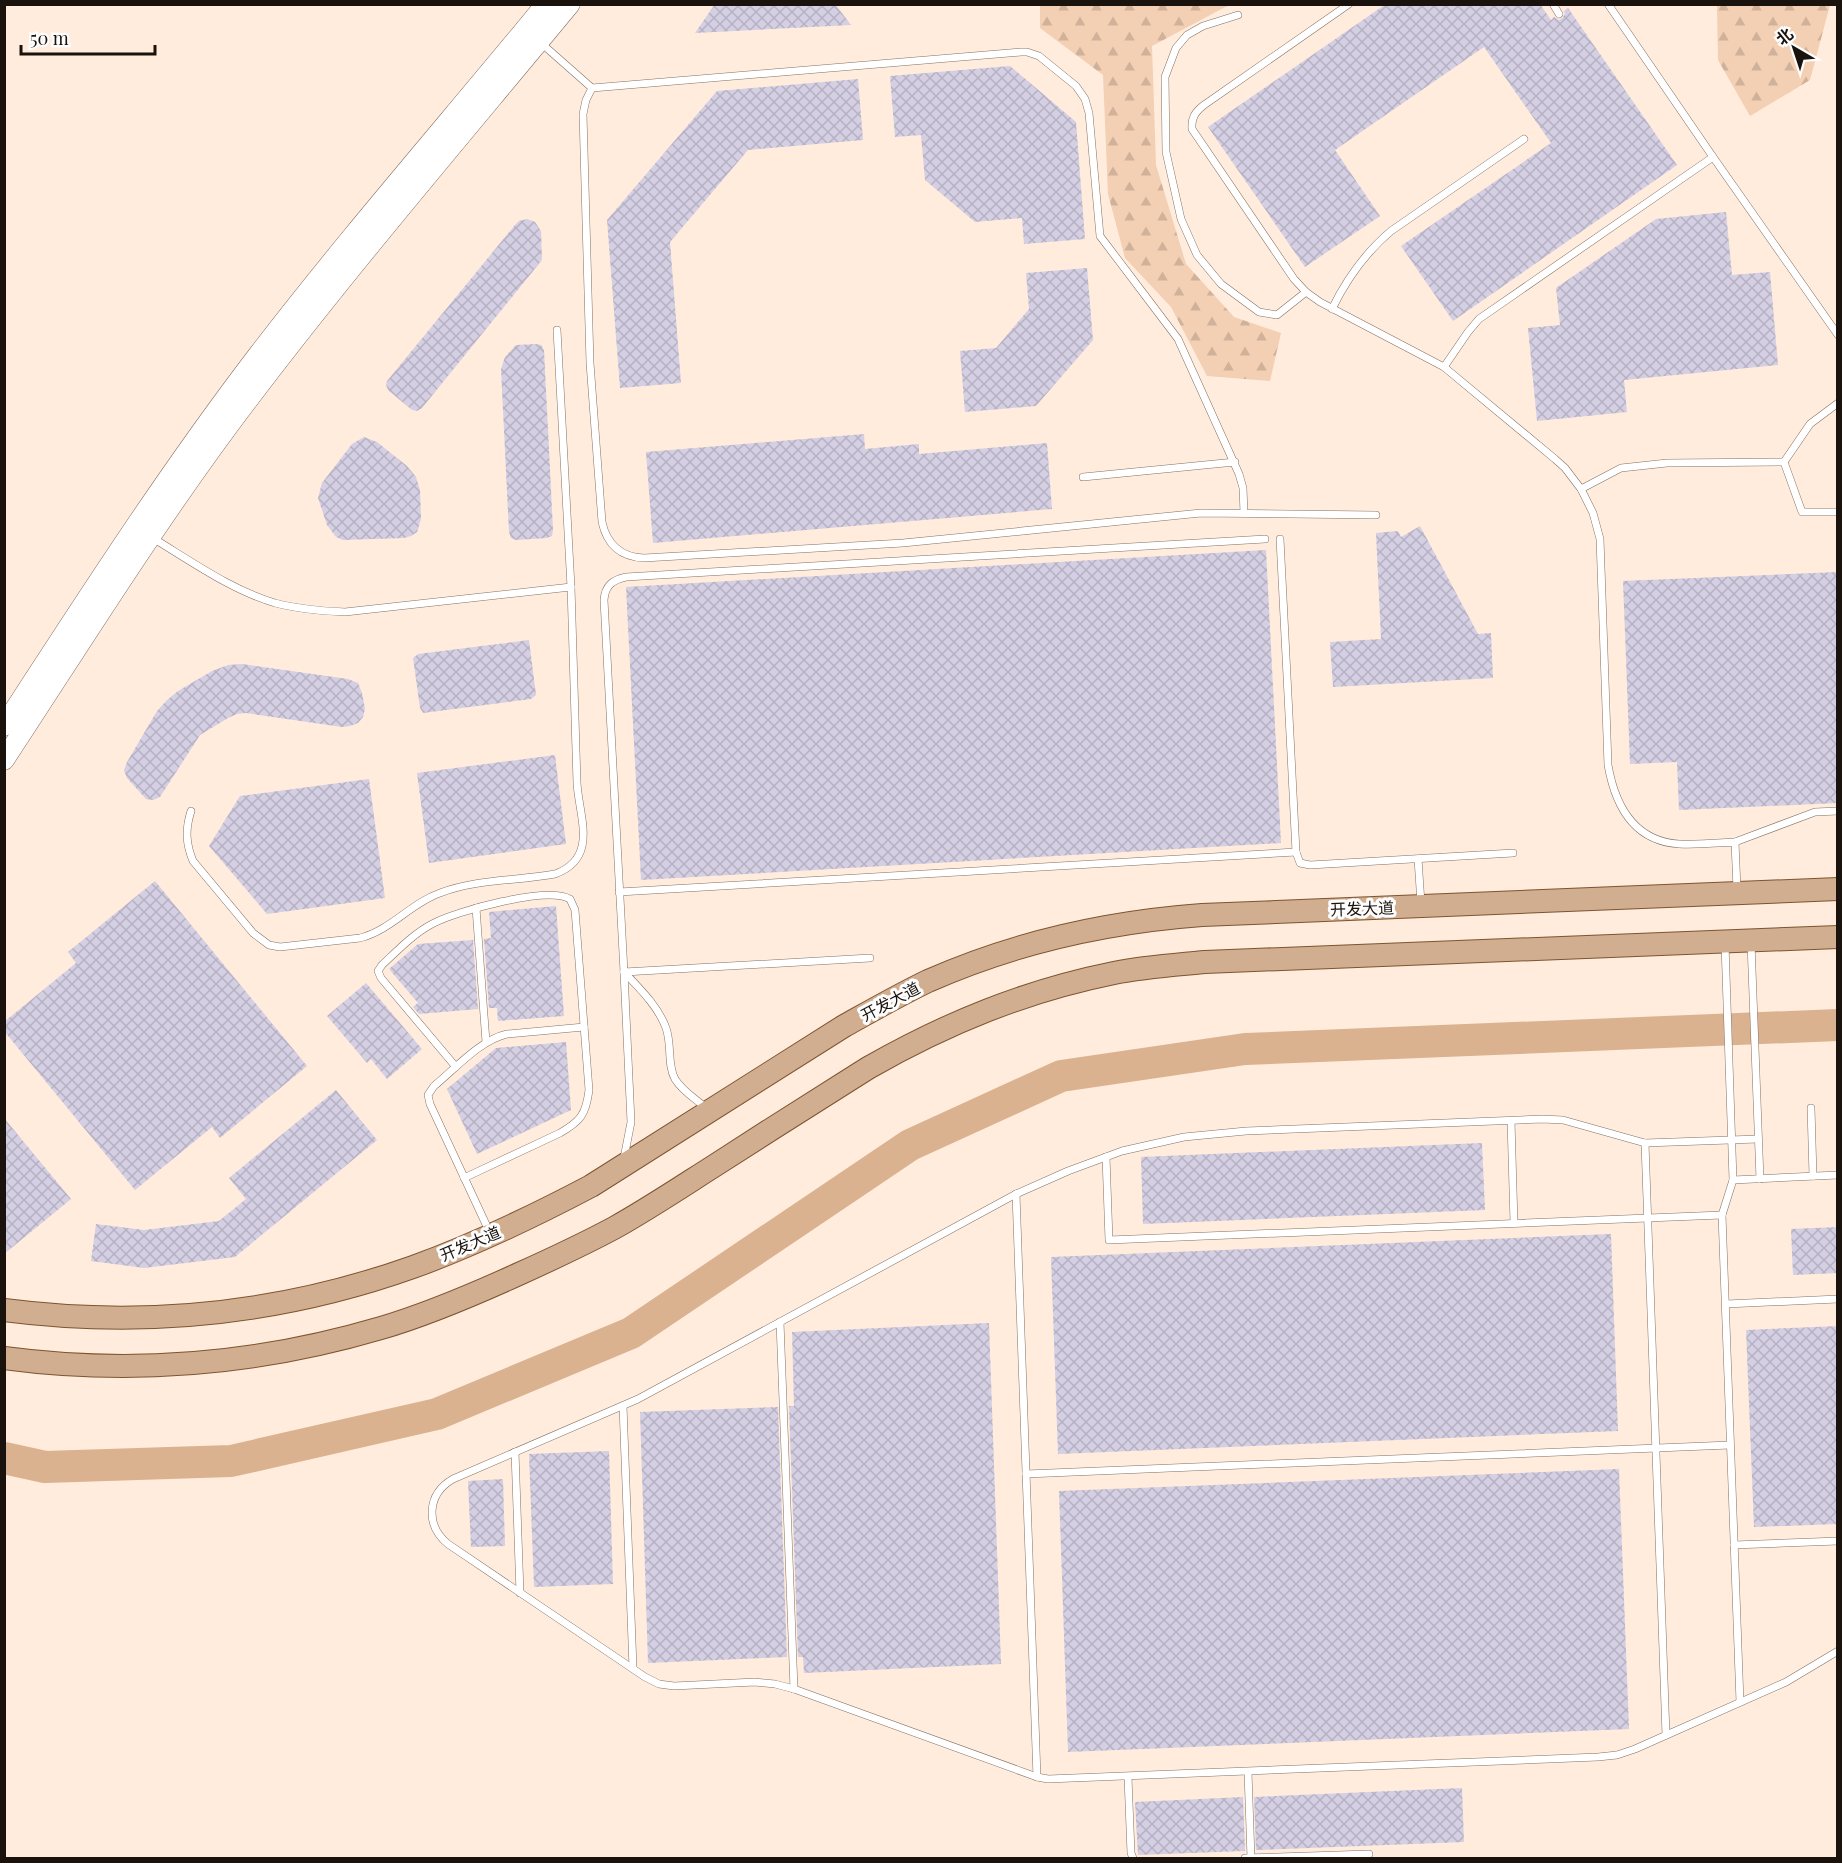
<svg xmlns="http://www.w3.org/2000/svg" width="1842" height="1863" viewBox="0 0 1842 1863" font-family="'Playfair Display','Noto Sans SC',serif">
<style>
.forest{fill:url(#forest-firs)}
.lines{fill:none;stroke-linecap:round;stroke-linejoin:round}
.river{stroke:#dbb290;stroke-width:32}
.building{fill:url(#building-cross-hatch)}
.lane-casing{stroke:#827164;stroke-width:8}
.secondary-casing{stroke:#827164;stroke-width:21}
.primary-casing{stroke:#7d5431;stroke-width:24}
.lane{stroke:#fff;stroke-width:7}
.secondary{stroke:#fff;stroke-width:20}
.primary{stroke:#d1ae8f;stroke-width:22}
.labels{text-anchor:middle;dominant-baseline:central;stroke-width:6;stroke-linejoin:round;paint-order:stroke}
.street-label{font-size:16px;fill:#19120d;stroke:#fdfdfd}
</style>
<defs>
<pattern id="forest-firs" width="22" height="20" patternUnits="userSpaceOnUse" patternTransform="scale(1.5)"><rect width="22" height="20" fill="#f3cfb3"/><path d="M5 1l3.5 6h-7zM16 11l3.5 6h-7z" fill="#d0b199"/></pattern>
<pattern id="building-cross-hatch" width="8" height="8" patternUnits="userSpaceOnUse" patternTransform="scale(1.5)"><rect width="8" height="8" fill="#d5cfe4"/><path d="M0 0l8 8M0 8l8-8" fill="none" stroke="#b6b1c2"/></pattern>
</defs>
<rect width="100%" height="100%" fill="#ffecdd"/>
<g class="forest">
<polygon points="1040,5 1229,5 1152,46 1156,165 1186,264 1234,317 1281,333 1270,381 1207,376 1171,307 1125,258 1108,194 1103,75 1040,28"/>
<polygon points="1717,5 1830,5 1810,80 1750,116 1718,60"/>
</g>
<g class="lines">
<polyline class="river" points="4,1458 45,1467 231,1461 437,1414 631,1333 910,1145 1061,1076 1245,1049 1838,1025"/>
</g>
<g class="building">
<polygon points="715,4 835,4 851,25 695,33"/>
<polygon points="1386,4 1540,4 1551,20 1554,17 1559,20 1562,18 1565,14 1564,11 1568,8 1677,165 1453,321 1401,246 1551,143 1484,47 1335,150 1380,216 1305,267 1208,127"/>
<polygon points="1010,66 1076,122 1085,239 1024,244 1022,218 975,222 925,180 921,135 895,137 890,76"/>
<polygon points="858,79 863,140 748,150 670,242 681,383 620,388 607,220 717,91"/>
<polygon points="1726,212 1732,275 1770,272 1778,365 1624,380 1627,412 1537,421 1528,328 1560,325 1556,288 1656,219"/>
<polygon points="527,219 535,222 541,231 542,260 422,408 417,411 412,410 388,390 386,385 387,381 515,225 519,221"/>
<polygon points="1087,268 1093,340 1036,406 965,412 960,351 996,348 1029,309 1026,273"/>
<polygon points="536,344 541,345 544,350 553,530 552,536 547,538 516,540 511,538 509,532 501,369 505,357 516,345"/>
<polygon points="864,434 865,449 919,444 919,454 1047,443 1052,509 653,543 646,452"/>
<polygon points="364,437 377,442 407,466 416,477 420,490 421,519 417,532 411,536 404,538 343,540 336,537 327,525 318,498 322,483 352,444"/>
<polygon points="1420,526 1478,634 1491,633 1493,678 1333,687 1330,642 1381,639 1376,533 1398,531 1401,537"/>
<polygon points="1266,550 1281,843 641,880 626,587"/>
<polygon points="1838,572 1838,803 1679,810 1677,762 1630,764 1623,581"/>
<polygon points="529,640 536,695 531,699 423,713 420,708 413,658 418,654"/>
<polygon points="242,664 348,679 358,683 362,693 365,709 363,717 358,723 350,726 342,727 246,713 237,714 228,718 200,735 160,797 153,800 146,799 127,778 124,770 127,762 157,711 167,700 178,691 212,671 228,665"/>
<polygon points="555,755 566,844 429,863 417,773"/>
<polygon points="369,779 385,898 267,914 209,846 240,796"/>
<polygon points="155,881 307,1066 220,1138 212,1127 135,1190 4,1031 4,1022 76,963 68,952"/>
<polygon points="556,906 564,1016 498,1021 497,1008 489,1008 484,939 491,938 489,912"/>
<polygon points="473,940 478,1009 419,1014 413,1007 418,1003 389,969 418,944"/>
<polygon points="366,983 422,1049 387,1079 371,1059 367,1063 327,1016"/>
<polygon points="566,1042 571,1110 477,1154 447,1089 496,1048"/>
<polygon points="336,1090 377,1140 235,1257 144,1268 91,1261 96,1224 144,1230 219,1221 246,1199 229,1178"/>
<polygon points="4,1118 71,1199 4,1254"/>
<polygon points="1482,1143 1485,1210 1143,1224 1141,1157"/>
<polygon points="1838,1227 1838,1273 1793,1275 1791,1229"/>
<polygon points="1611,1234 1618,1431 1058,1454 1051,1257"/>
<polygon points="989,1323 1001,1664 804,1673 803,1657 798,1657 789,1406 794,1406 792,1332"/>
<polygon points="1838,1326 1838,1524 1754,1527 1746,1330"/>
<polygon points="778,1407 787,1657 648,1663 640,1412"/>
<polygon points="609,1451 613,1584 534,1587 529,1454"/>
<polygon points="1619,1469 1629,1729 1068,1752 1059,1491"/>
<polygon points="503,1479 505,1546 471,1547 468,1481"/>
<polygon points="1462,1788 1464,1842 1256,1850 1254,1797"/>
<polygon points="1243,1797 1245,1851 1138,1855 1135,1802"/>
</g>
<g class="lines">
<defs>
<g id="lane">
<path d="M1349,4L1204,105C1195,112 1191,118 1192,129L1294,279L1306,292L1320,302L1444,367L1555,459L1565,468L1581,489L1593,513L1600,539L1608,765C1615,805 1633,841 1679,844C1698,845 1717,843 1735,842L1737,889"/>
<polyline points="1553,4 1559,14"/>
<polyline points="1238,15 1203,26 1187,35 1176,48 1165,77 1166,152 1181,219 1197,255 1221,284 1259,312 1277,315 1306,292"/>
<polyline points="541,43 592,88 1021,52 1027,52 1039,56 1076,86 1085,99 1089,113 1100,236 1178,339 1239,474 1243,488 1244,513"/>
<path d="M592,88L586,100L583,114L590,363L602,522C607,545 621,557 644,558L903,543L1201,513L1376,515"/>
<polyline points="1713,157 1838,335"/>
<path d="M1332,309C1347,278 1365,253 1391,231L1524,139"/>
<polyline points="1444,367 1468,332 1479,319 1713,157 1608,4"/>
<polyline points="1784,462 1802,512 1838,512"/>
<polyline points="1083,477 1235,462"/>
<polyline points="1581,489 1621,468 1667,463 1784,462 1810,424 1838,403"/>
<path d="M151,537C191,561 231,590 275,603C298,609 321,611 345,612L571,587"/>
<polyline points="1280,539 1296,852 1300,863 1310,865 1513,853"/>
<path d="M191,811C185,830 186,844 193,861L253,933L269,945L280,947L360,938C391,930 411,903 440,893C476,879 517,881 555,874C599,858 579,817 577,783L571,587L557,330"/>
<polyline points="1735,842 1815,812 1838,811"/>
<polyline points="1418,859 1421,903"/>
<polyline points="619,892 1296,852"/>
<polyline points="476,908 486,1042"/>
<polyline points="1751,943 1760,1179"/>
<polyline points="1725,944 1733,1180"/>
<path d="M870,958L624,972L604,600C605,586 612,580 626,577L1265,539"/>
<polyline points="624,972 631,1122 624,1158"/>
<path d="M624,972C640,989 658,1006 666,1028C672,1044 667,1065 675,1079C682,1091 696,1099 706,1108"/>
<path d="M456,1067L381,978L378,971L382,965C397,951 413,934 432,924C456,911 547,886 570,899L575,910L589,1090C586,1114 581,1121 560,1133L464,1178"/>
<polyline points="1811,1108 1813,1176"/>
<polyline points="1511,1121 1514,1223"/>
<path d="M1758,1139L1645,1143L1563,1120L1542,1119L1246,1131L1184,1137L1122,1151L1068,1171L1016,1194L638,1399L453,1479C427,1494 425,1525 448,1544L645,1677L659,1684L674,1686L755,1682L775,1684L794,1689L1037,1777L1048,1779L1598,1757L1617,1755L1635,1749L1786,1682L1838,1651"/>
<polyline points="1645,1143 1666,1735"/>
<polyline points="1106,1157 1109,1240 1722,1215"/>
<polyline points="1016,1194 1037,1777"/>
<path d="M490,1233L430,1104L428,1095L434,1086C455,1069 480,1040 507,1034L584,1027"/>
<polyline points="1726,1304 1838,1299"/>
<polyline points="780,1322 794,1689"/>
<polyline points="623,1406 633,1668"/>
<polyline points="515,1452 520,1593"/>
<polyline points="1026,1474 1730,1445"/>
<polyline points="1734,1545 1838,1541"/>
<polyline points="1740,1702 1722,1215 1733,1180 1838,1175"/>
<polyline points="1248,1772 1251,1858"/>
<polyline points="1128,1777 1131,1853 1133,1858"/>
<polyline points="1245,1858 1369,1854"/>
</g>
<g id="secondary">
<path d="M4,726C86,600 167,474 258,355C350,235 450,121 546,4"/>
<path d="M4,760C79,646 151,530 232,421C339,278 456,142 570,4"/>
</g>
<g id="primary">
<path d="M4,1310C143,1328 281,1314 413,1267C474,1245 534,1216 591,1186L844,1026C871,1011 899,995 928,981C1016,942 1107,922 1202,915L1838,889"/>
<path d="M4,1358C131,1375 259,1364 381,1328C429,1314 475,1294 521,1273C552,1259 584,1244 614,1228C648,1209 681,1187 714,1166C765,1133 817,1100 868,1068C947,1023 1025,991 1114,973C1144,967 1175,965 1205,962L1838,937"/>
</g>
</defs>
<use href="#lane" class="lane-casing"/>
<use href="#secondary" class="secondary-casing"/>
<use href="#primary" class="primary-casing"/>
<use href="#lane" class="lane"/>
<use href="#secondary" class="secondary"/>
<use href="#primary" class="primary"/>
</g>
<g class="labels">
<g class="street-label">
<text transform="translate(1362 908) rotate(-2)">开发大道</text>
<text transform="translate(890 1001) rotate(-28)">开发大道</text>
<text transform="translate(470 1243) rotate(-23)">开发大道</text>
</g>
</g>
<rect width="1842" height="1863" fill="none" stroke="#19120d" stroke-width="12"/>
<g transform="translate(1794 48) rotate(321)" stroke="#fdfdfd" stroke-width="4.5" paint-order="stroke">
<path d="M0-4.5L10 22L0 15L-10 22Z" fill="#19120d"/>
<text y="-9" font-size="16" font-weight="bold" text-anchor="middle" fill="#19120d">北</text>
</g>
<path d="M21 45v9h134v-9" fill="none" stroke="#19120d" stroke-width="3"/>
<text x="30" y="45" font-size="18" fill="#19120d" stroke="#fdfdfd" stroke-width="4.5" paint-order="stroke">50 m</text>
</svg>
